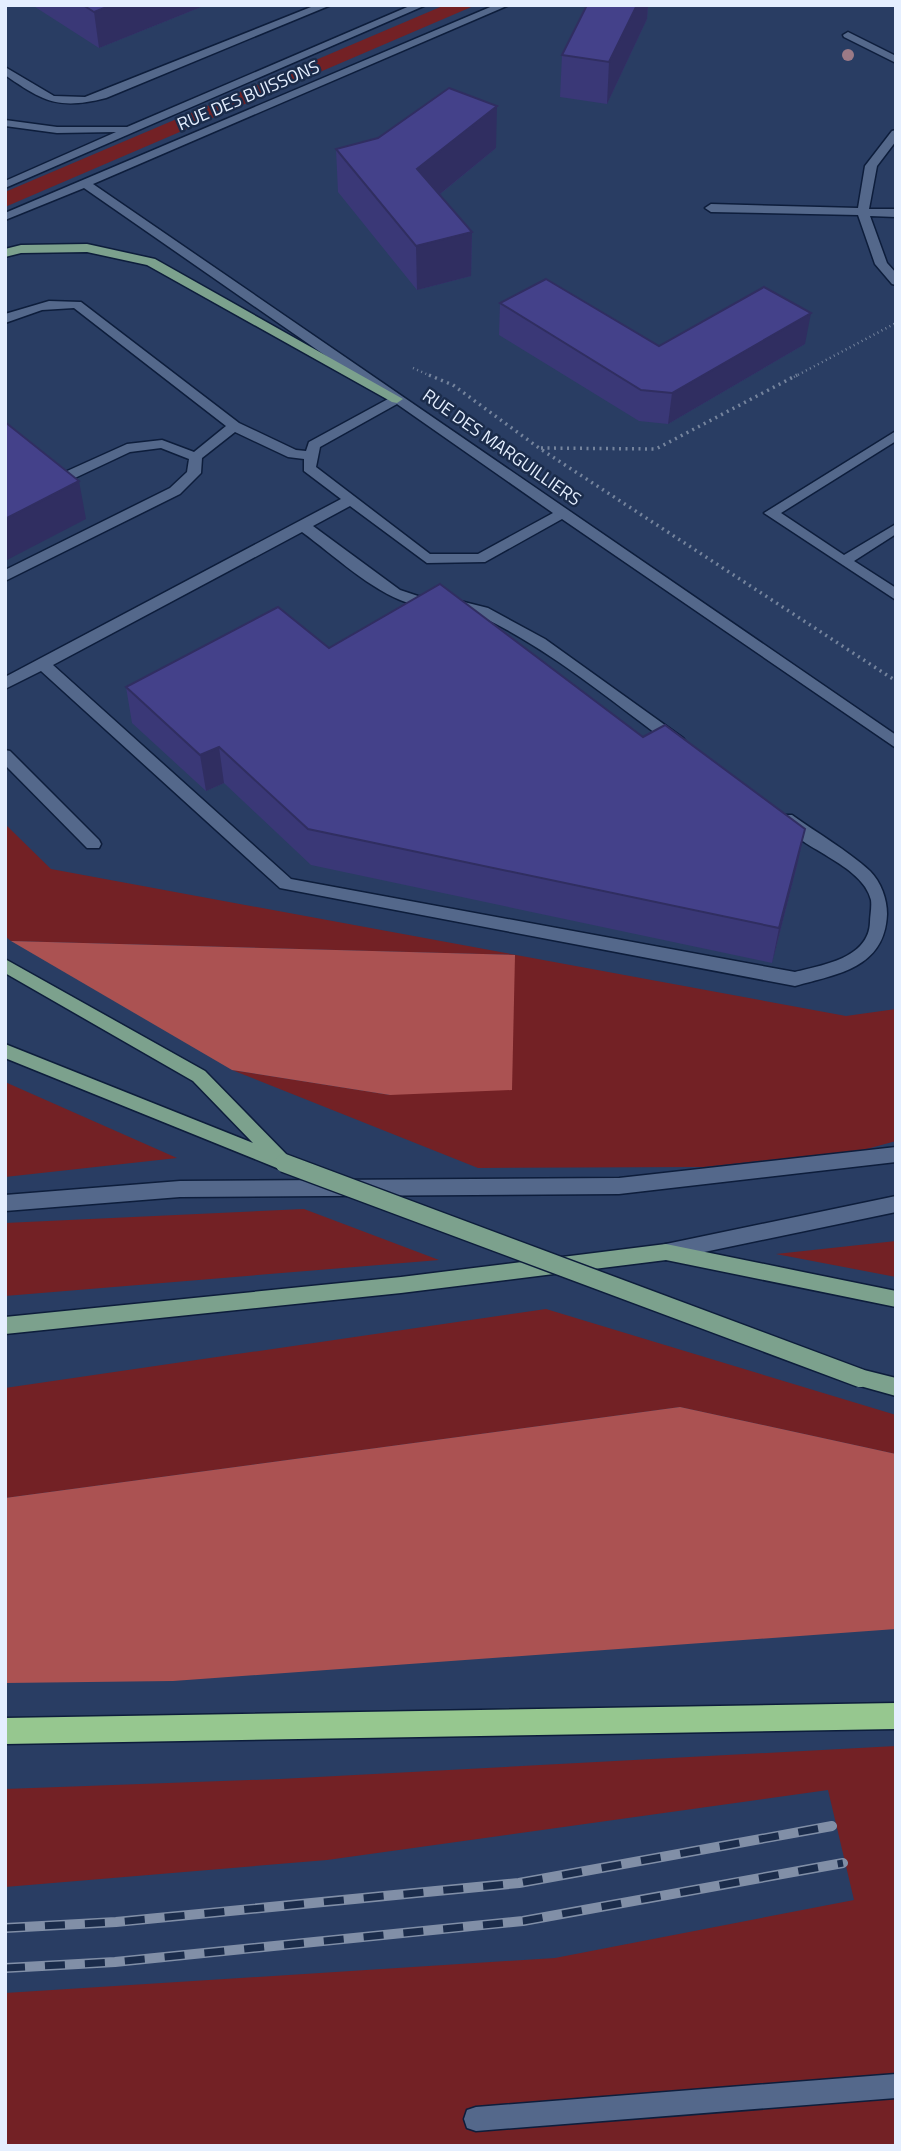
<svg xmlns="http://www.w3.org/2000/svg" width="901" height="2151" viewBox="0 0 901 2151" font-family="'Titillium Web',sans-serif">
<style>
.built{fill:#293d63}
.green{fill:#732125}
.forest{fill:#ab5252}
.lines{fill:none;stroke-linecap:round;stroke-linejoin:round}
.minor-casing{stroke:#0d1d3b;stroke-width:3}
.major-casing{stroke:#0d1d3b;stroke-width:3}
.highway-casing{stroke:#0d1d3b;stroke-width:3}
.path-far1{stroke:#75849d;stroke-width:2.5;stroke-dasharray:1 3.5;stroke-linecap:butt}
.path{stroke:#75849d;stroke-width:3.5;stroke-dasharray:2 4.5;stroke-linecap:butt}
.minor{fill:#54688b;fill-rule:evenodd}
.major{fill:#7ca18d;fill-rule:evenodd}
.highway{fill:#96c78f;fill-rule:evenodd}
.rail-casing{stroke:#818fa7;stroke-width:10}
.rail{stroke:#1b2c4b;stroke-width:7;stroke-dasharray:20;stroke-linecap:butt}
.major-bridge-casing{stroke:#0d1d3b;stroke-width:21;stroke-linecap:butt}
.major-bridge{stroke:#7ca18d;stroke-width:18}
.tree{fill:#9b7a86}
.wall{fill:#3a3877}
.shaded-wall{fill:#302e61}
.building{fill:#44418a;stroke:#302e61;stroke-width:2}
.labels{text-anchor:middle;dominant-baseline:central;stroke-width:5;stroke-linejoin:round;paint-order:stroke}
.far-street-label{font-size:18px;fill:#e5efff;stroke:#1b2c4b}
</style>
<rect width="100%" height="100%" fill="#253756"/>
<rect class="built" x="5" y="5" width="891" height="2141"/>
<g class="green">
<polygon points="445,5 476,5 5,207 5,192"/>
<polygon points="5,824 51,869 846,1016 896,1009 896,1141 863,1150 704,1167 478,1168 232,1070 390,1095 515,955 11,941 5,936"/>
<polygon points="5,1082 177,1158 5,1177"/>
<polygon points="304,1209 439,1260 5,1296 5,1223"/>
<polygon points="896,1241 896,1277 776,1254"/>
<polygon points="546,1309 896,1415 896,1454 680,1407 5,1498 5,1388"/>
<polygon points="896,1746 896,2146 5,2146 5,1993 555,1958 854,1900 828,1790 327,1860 5,1887 5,1789 280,1779"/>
</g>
<g class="forest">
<polygon points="11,941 515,955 512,1090 390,1095 232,1070"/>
<polygon points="680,1407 896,1454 896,1629 173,1681 5,1683 5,1498"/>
</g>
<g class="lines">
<defs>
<g id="minor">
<path d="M316,5H331L106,98C59,110 44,102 5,75V67L54,96L85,97Z"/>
<polygon points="412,5 426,5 5,188 5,181 116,132 57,133 5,126 5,120 57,127 127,127"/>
<path d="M495,5H509L93,184L896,735V748L562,519L485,562L427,563L350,506L313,526L400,590L418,596L448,598L488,608L545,639L683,738L686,742L683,746H673C611,701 551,650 482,617C459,605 432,612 408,603C370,590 335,556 302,532L53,665L291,879L795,972C823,965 869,958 870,922C870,916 872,907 871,900C863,864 797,848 778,819L780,815H792C817,833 847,850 870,871C881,882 887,899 887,914C885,968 838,974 795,986L280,888L41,671L5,689V677L341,499L304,471V459L288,457L235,432L202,458L201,473L180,494L5,581V570L170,488L187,472L189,459L161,448L130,452L60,485H50L44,479L46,476H56L127,444L162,440L194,452L226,426L74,308L42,310L5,323V314L49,301L81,302L239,423L296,450L306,451L309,442L388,399L84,188L5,220V213ZM397,404L553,513L478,554H430L316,467L320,447Z"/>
<polygon points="848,32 896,56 896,63 844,37 843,35"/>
<polygon points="896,130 896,141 877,166 869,209 896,209 896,217 870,216 887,263 896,273 896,285 892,284 875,264 858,215 711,212 705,208 711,204 858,208 865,166 892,131"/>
<polygon points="896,431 896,441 781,513 844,555 896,524 896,534 854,561 896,588 896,600 764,513"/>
<polygon points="5,750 10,751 99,840 101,844 99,848 87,848 5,765"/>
<polygon points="896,1147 896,1162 619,1194 180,1197 5,1211 5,1195 180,1181 619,1178"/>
<polygon points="896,1196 896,1212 666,1260 659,1258 657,1252 659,1246 666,1244"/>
<polygon points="896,2074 896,2098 476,2131 467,2128 464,2119 467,2110 476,2107"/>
</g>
<g id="major">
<polygon points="87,244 155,259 403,399 397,403 392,402 147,265 87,252 21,253 5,257 5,249 21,245"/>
<polygon points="5,959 205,1071 290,1158 293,1163 290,1168 284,1171 272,1166 5,1058 5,1044 253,1143 193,1081 5,973"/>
<polygon points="666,1244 896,1291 896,1307 666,1260 401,1293 5,1334 5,1317 401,1277"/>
<polygon points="860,1369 896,1378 896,1396 853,1384 850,1378 853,1372"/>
</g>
<polygon id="highway" points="896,1703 896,1729 5,1744 5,1718"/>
</defs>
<use href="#minor" class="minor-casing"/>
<use href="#major" class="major-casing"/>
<use href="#highway" class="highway-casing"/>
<g class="path-far1">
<polyline points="413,368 433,377"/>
<polyline points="794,377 896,323"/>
</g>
<g class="path">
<polyline points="429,375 453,385 539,448 896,681"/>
<polyline points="541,448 656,449 797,375"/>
</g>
<use href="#minor" class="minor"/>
<use href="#major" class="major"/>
<use href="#highway" class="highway"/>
<defs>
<g id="rail">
<polyline points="5,1928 116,1922 519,1883 832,1826"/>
<polyline points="5,1968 115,1962 523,1921 843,1863"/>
</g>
</defs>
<use href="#rail" class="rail-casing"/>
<use href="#rail" class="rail"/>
<defs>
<polyline id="major-bridge" points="284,1163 860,1378"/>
</defs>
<use href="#major-bridge" class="major-bridge-casing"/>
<use href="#major-bridge" class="major-bridge"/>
</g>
<circle class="tree" cx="848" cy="55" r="6"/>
<g class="wall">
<polygon points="32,5 206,5 99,48"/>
<polygon points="587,5 648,5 647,19 607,104 560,97 562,55"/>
<polygon points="496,148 439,195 472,232 471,276 417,290 338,192 336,149"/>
<polygon points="500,303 659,346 805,344 668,424 639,421 499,335"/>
<polygon points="329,648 643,737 805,829 797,865 772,963 311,865 224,783 206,791 132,723 126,687"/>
</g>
<g class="shaded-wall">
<polygon points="112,5 206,5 99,48 94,12"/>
<polygon points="637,5 648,5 647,19 607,104 609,62"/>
<polygon points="497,106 496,148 418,212 417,169"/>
<polygon points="472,232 471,276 417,290 416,246"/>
<polygon points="811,313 805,344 668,424 672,393"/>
<polygon points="79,481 86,519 5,561 5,519"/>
<polygon points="219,747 224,783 206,791 200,755"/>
<polygon points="805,829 797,865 772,963 779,928"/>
</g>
<g class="building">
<polygon points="83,5 112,5 94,12"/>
<polygon points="587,5 637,5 609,62 562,55"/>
<polygon points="449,88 497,106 417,169 472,232 416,246 336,149 378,138"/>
<polygon points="546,279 659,346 764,287 811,313 672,393 641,390 500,303"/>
<polygon points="5,422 79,481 5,519"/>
<polygon points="440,584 643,737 665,725 805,829 779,928 308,829 219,747 200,755 126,687 278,607 329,648"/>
</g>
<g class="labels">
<g class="far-street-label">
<text transform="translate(248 95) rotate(-23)">RUE DES BUISSONS</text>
<text transform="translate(502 447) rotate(35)">RUE DES MARGUILLIERS</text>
</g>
</g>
<rect width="901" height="2151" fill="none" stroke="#e5efff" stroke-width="14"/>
</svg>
